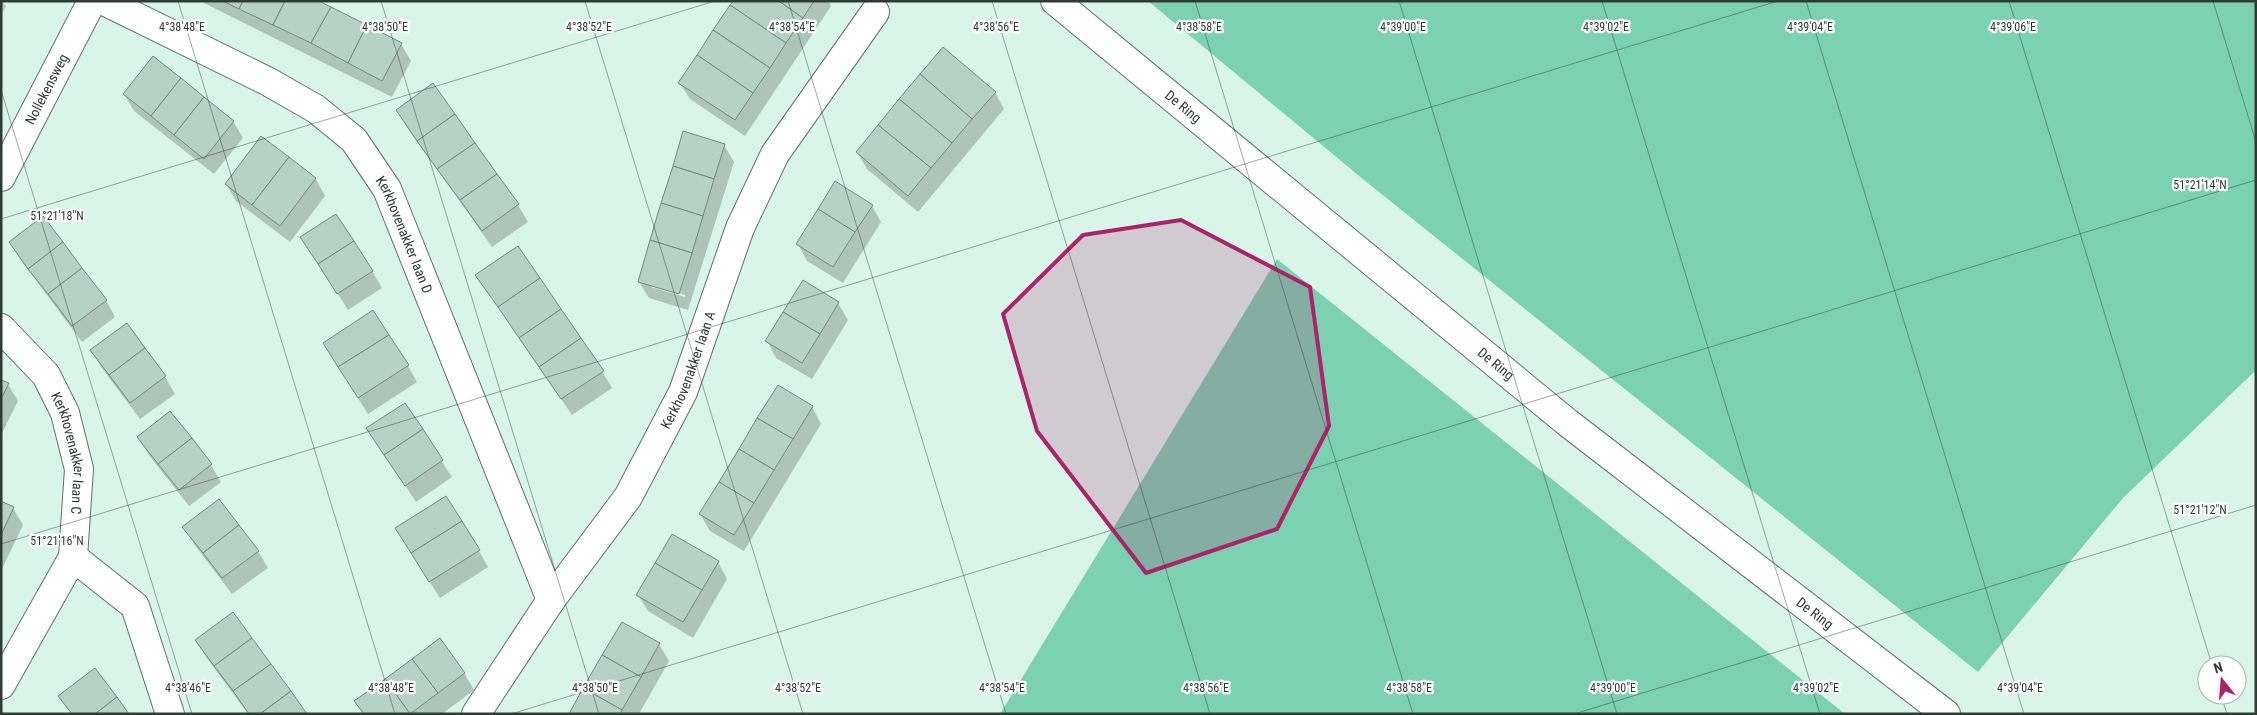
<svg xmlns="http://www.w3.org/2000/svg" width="2257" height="715" viewBox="0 0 2257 715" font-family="'Roboto Condensed',sans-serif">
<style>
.green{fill:#7bd1b1}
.shadow{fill:#0003;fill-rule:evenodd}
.building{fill:#b6d1c5;stroke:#718a80}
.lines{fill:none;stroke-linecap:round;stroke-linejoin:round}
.minor-casing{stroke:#5b7469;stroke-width:30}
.secondary-casing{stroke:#5b7469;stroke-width:30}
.minor{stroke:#fff;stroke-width:28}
.secondary{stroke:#fff;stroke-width:28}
.marked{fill:#ab246a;fill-opacity:0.2;stroke:#ab246a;stroke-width:4;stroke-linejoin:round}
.ticks{fill:none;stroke:#303b36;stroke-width:1;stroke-opacity:0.45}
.labels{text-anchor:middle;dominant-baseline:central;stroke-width:4.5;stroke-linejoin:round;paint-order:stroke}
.street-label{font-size:14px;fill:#303b36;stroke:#fff}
.ticks-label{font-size:12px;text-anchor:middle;fill:#303b36;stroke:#fff;stroke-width:4.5;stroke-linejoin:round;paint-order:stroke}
</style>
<rect width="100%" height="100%" fill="#d9f5ea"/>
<g class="green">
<polygon points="1148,1 2256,1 2256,370 2123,498 1978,672 1364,180"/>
<polygon points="1277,259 1845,714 1000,714"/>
</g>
<g class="shadow">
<polygon points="1,1 6,6 1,15"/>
<polygon points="200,1 315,1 401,44 411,61 392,97"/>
<polygon points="734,1 829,1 831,6 745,136 690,99 680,83"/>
<polygon points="433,85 518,205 528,222 492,247 407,127 397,110"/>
<polygon points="995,92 1004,109 918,212 867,169 857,152"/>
<polygon points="124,94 233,121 243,138 214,174 134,111"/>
<polygon points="261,138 316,179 325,196 290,242 236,201 226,184"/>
<path d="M724,145L734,162L688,310L649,298L639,282ZM651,284L685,295V297L651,287Z"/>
<polygon points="872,206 881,222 843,283 807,261 798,244"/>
<polygon points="10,243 106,300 115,317 82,342 20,259"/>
<polygon points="312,254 372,271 382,288 348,310"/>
<polygon points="477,275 602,371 612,388 572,415"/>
<polygon points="838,303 848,320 812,379 776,358 767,341"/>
<polygon points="126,325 165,377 175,394 140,419 101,367 92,351"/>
<polygon points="334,360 408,366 417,382 368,414"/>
<polygon points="1,381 8,384 18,401 1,435"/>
<polygon points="404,404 452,477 416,502 368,429"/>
<polygon points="812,407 821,424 744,551 710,531 700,514"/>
<polygon points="170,412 211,465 221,482 189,506 148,454 138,437"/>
<polygon points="1,502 13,508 23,525 1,571"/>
<polygon points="184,527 258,551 268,568 232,594 194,544"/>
<polygon points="406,545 479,551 488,567 440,598"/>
<polygon points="718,562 727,579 693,638 648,611 638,595"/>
<polygon points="622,624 659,644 669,661 639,714 570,714"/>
<polygon points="196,640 306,714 248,714 206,657"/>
<polygon points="464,673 474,690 442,714 363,714 356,702"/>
</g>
<g class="building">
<polygon points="223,1 243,1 239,9"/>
<polygon points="243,1 285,1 273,25 239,9"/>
<polygon points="285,1 319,1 331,7 311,43 273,25"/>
<polygon points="733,1 779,1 803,18 786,43 730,5"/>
<polygon points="779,1 814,1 803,18"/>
<polygon points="730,5 786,43 770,68 713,30"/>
<polygon points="331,7 367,25 348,63 311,43"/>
<polygon points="367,25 402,43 382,81 348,63"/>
<polygon points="713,30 770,68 753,93 697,55"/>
<polygon points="943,47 996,92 972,119 920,74"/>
<polygon points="697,55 753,93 735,120 678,83"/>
<polygon points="153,56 181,78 151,116 123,94"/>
<polygon points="920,74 972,119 952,143 899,99"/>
<polygon points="181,78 204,97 174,135 151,116"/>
<polygon points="433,83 455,114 417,141 396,110"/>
<polygon points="204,97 234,121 204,159 174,135"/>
<polygon points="899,99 952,143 931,168 878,125"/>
<polygon points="455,114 475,143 437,169 417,141"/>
<polygon points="878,125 931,168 908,196 856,152"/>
<polygon points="683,131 725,144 714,179 673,166"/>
<polygon points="261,136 289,157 252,205 225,184"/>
<polygon points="475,143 497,174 460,200 437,169"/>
<polygon points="289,157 316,178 280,226 252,205"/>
<polygon points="673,166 714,179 703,216 661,203"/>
<polygon points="497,174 519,204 482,231 460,200"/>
<polygon points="835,181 873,205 855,232 818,209"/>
<polygon points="661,203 703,216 692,253 650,240"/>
<polygon points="818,209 855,232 833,267 796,244"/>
<polygon points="336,214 354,241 318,264 300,237"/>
<polygon points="43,216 63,242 28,269 9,242"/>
<polygon points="650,240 692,253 679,294 638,282"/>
<polygon points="354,241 373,271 337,294 318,264"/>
<polygon points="63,242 82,268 48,294 28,269"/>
<polygon points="518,246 540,278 498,307 475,275"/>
<polygon points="82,268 107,300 72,326 48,294"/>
<polygon points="540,278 561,309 519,338 498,307"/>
<polygon points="803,280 839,302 820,334 783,312"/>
<polygon points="561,309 581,338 539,367 519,338"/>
<polygon points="373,310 389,335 338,367 323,343"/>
<polygon points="783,312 820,334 802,363 765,341"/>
<polygon points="127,323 145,348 109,375 90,350"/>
<polygon points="389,335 409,365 358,398 338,367"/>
<polygon points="581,338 604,371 561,399 539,367"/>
<polygon points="145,348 166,376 130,403 109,375"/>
<polygon points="1,380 9,383 1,399"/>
<polygon points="778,385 813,406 793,439 757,418"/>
<polygon points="405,403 423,429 384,455 366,428"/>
<polygon points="170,411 192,438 158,464 137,437"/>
<polygon points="757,418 793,439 774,470 739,449"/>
<polygon points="423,429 443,460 405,486 384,455"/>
<polygon points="192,438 212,464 179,490 158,464"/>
<polygon points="739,449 774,470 754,503 719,482"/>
<polygon points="719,482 754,503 734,535 699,514"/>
<polygon points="446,496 462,521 411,553 395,528"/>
<polygon points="219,499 239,525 203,553 182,527"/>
<polygon points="1,501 14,507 1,535"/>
<polygon points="462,521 480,550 429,582 411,553"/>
<polygon points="239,525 259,551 222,578 203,553"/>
<polygon points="672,534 719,561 702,590 655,563"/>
<polygon points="655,563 702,590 683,622 636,595"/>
<polygon points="233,612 252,638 214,666 195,640"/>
<polygon points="622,622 660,643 641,677 602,655"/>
<polygon points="252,638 271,664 233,691 214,666"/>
<polygon points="440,638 465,673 438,693 412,659"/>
<polygon points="602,655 641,677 622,710 583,688"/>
<polygon points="412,659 438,693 410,714 385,679"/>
<polygon points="271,664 291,691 260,714 249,714 233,691"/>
<polygon points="95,668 117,697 95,714 72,714 58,696"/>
<polygon points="385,679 410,714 364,714 354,701"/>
<polygon points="583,688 622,710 620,714 569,714"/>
<polygon points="291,691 307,714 260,714"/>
<polygon points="117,697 129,714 95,714"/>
</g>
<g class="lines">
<defs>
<g id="minor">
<path id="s1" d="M104,1L267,81L316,109L354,140L387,189L551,600"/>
<path id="s2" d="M1,177L92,1"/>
<path id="s3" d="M1,328L46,375L65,413L79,469L73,557L135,606L170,714"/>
<polyline points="1,685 73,557"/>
<path id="s4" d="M476,714L551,600L628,497L683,392L740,228L775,154L875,12"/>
</g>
<g id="secondary">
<path id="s5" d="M1055,1L1568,423L1946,714"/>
</g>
</defs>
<use href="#minor" class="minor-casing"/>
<use href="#secondary" class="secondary-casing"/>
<use href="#minor" class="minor"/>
<use href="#secondary" class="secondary"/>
</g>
<path class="marked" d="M1181,220L1310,287L1329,426L1277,529L1146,573L1037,431L1003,314L1083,235Z"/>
<path class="ticks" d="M178,1L395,714M381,1L599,714M585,1L803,714M788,1L1006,714M992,1L1210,714M1195,1L1413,714M1399,1L1617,714M1602,1L1820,714M1806,1L2024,714M2009,1L2212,665M2213,1L2256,142M1,90L192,714M1,219L715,1M1,544L1778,1M2221,695L2227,714M511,714L2256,180M1574,714L2256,505"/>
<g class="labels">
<g class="street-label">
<text stroke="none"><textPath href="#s2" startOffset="99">Nollekensweg</textPath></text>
<text stroke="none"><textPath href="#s5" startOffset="166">De Ring</textPath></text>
<text stroke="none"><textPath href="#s1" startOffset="395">Kerkhovenakker laan D</textPath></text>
<text stroke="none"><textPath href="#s5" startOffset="571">De Ring</textPath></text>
<text stroke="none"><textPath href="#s4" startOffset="406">Kerkhovenakker laan A</textPath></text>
<text stroke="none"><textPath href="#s3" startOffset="148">Kerkhovenakker laan C</textPath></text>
<text stroke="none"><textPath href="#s5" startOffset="976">De Ring</textPath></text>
</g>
</g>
<g class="ticks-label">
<text x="182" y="31">4°38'48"E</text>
<text x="385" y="31">4°38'50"E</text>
<text x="589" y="31">4°38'52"E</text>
<text x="792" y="31">4°38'54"E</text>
<text x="996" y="31">4°38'56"E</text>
<text x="1199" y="31">4°38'58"E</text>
<text x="1403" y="31">4°39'00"E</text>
<text x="1606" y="31">4°39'02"E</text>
<text x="1810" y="31">4°39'04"E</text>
<text x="2013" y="31">4°39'06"E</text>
<text x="2200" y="189">51°21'14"N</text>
<text x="57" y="220">51°21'18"N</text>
<text x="2200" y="514">51°21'12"N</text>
<text x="57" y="545">51°21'16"N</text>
<text x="188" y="692">4°38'46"E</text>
<text x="391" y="692">4°38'48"E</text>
<text x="595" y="692">4°38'50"E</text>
<text x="798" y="692">4°38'52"E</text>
<text x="1002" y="692">4°38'54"E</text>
<text x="1206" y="692">4°38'56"E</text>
<text x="1409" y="692">4°38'58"E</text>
<text x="1613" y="692">4°39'00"E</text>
<text x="1816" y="692">4°39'02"E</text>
<text x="2020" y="692">4°39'04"E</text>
</g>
<rect width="2257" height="715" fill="none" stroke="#303b36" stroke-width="5"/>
<g transform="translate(2222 680) rotate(343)"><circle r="24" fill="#ffffff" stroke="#acb1af"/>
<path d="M0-4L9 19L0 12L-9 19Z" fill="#ab246a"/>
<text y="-8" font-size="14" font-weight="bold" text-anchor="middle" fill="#303b36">N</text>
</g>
</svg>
